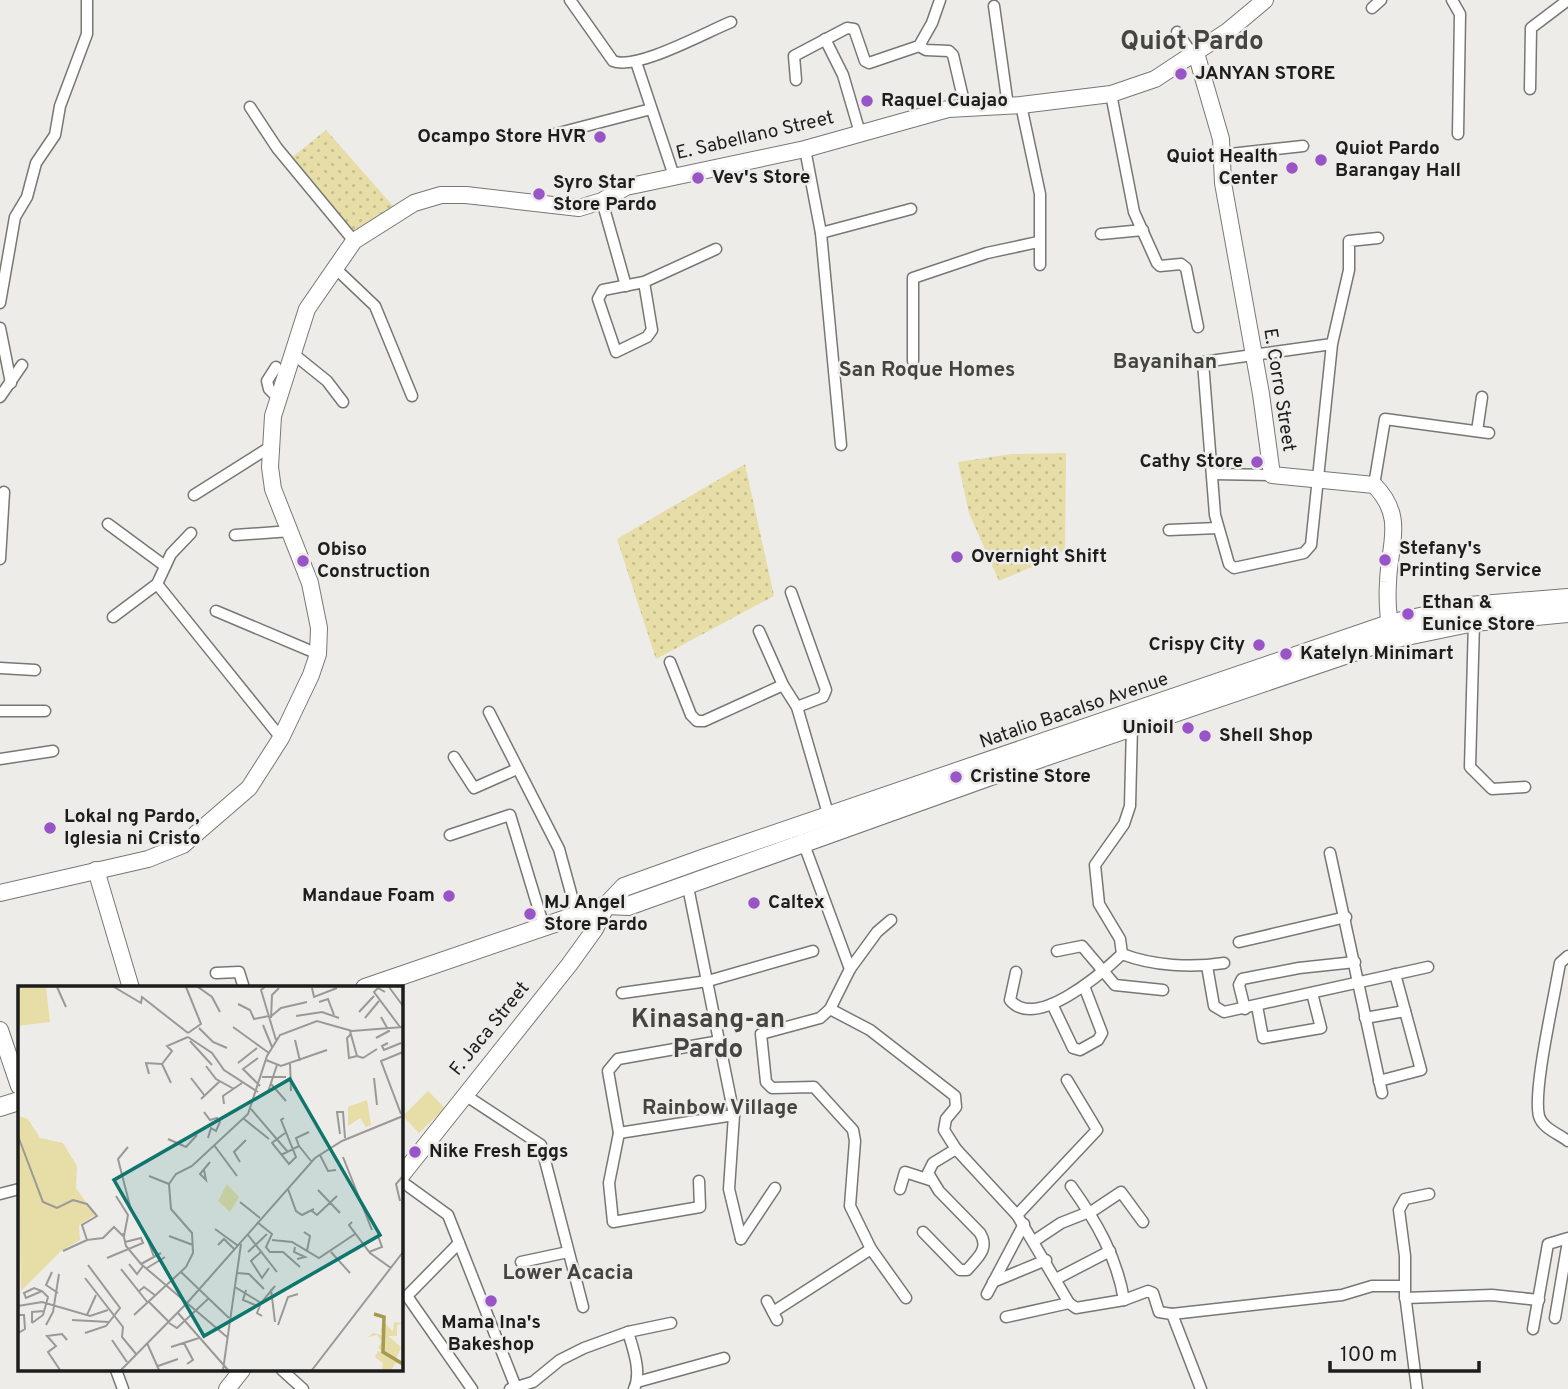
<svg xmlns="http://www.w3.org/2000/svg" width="1568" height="1389" viewBox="0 0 1568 1389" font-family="Overpass,sans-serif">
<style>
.grass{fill:url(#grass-dots)}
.pitch{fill:#e6dda7}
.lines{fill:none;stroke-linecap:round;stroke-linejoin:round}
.street-casing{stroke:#787774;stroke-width:13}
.secondary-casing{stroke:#787774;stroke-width:18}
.primary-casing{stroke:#787774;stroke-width:20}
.street{stroke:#fff;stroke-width:10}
.secondary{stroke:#fff;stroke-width:16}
.primary{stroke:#fff;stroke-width:18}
.poi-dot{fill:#9954c8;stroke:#edece9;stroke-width:2.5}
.labels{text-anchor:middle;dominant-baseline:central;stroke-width:5;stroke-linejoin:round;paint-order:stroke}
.poi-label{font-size:19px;font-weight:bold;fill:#1d1d1c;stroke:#edece9;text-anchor:start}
.street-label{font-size:19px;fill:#1d1d1c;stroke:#edece9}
.neighbourhood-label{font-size:21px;font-weight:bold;fill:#444441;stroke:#edece9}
.district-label{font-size:26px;font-weight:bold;fill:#444441;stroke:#edece9}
.inset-river{fill:none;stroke:#a69950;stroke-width:3.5}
.inset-road{fill:none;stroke:#9a9997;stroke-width:2}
.view{fill:#0f766e;fill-opacity:0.15;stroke:#0f766e;stroke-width:3.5}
.inset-edge{fill:none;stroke:#1d1d1c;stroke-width:3.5}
</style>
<defs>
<pattern id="grass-dots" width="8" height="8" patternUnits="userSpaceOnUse" patternTransform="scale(1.75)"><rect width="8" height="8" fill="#e6dda7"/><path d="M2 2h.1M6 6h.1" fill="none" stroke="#c5bd8f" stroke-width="1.8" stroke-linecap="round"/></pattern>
</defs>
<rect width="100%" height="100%" fill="#edece9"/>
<g class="grass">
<polygon points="326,130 394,207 354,233 290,159"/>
<polygon points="1066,453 1065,549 1055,557 999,581 969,513 958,462 1012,454"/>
<polygon points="745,464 774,596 656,659 617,539"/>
</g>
<polygon class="pitch" points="428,1091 445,1108 419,1133 403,1116"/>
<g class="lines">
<defs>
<g id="street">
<path d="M570,0L613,61C636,71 706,32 731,22"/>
<polyline points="1452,0 1460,14 1458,134"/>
<polyline points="994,6 1008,106"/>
<polyline points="1372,8 1381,0"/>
<polyline points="1177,32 1193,55"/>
<polyline points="825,39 843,75 860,133"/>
<polyline points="919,46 926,50 949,51 953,55 965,106"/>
<polyline points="636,62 674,176"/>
<polyline points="796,80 794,56 847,28 854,29 865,61 869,63 919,46 932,23 940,0"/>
<polyline points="1530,89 1531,28 1568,0"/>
<polyline points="1111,94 1134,212 1157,263 1160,266 1181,264 1186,268 1198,327"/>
<polyline points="1021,105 1040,194 1040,265"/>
<polyline points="250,107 277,148 354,241"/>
<polyline points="555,134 651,109"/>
<polyline points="805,149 821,233 841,445"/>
<polyline points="1221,155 1303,146"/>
<polyline points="602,201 626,286"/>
<polyline points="821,233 911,209"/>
<polyline points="1101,234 1143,230"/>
<polyline points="334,267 375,306 412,396"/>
<polyline points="644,282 652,330 647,337 616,352 598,299 603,290 644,282 716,249"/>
<polyline points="0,303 15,217 27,197 36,163 55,135 60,106 87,34 87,0"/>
<polyline points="0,328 11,383"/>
<polyline points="1332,344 1203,362 1215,515 1229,564 1234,568 1304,553 1311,545 1332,344 1349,270 1349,241 1378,238"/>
<polyline points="291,352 327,381 343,402"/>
<polyline points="913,361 913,278 987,253 1038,242"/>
<polyline points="276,367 267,381 269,389 278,398"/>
<polyline points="0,397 22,365"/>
<polyline points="1477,431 1482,397"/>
<polyline points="1213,474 1272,475"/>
<polyline points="1374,485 1385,419 1489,433"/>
<polyline points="194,495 270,447"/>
<polyline points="108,524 165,566"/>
<polyline points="1169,530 1218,528"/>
<polyline points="235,535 291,531"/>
<polyline points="0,559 4,492"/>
<polyline points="157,584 281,738"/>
<polyline points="791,592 826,690 823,697 797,707"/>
<polyline points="216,611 318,654"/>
<polyline points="113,617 157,584 171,554 191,533"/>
<polyline points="1474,622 1470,767 1492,789 1525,787"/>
<polyline points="759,631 783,685 797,707 829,817"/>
<polyline points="670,662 691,715 697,721 704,721 783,685"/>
<polyline points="0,668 35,670"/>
<polyline points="0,711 45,711"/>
<polyline points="489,712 559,849 577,915"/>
<path d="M1132,726L1130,806L1124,824L1095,865L1099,904L1120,939L1122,954C1153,966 1192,968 1224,963"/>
<polyline points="454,757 474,788 517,769"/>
<polyline points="0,759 53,751"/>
<polyline points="450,835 510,815 544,927"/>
<polyline points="802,839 850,969 830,1009 820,1018 761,1034 766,1082 772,1088 814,1087 853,1130 855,1141 850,1206 871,1249 906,1298"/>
<polyline points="1330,853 1382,1093"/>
<polyline points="687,882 734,1115 729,1189 741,1239"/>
<polyline points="1239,942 1346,917"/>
<polyline points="1057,951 1082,946 1115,985 1163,990"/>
<path d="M1568,956L1560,963L1557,979C1552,1008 1533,1092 1539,1116C1542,1128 1559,1134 1568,1141"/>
<polyline points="1207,966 1214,1006 1224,1012 1428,967"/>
<polyline points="850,969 877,932 891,920"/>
<path d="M1016,972L1010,1000C1036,1031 1102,973 1122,954"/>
<polyline points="216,973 239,972 244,988"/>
<polyline points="622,993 708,981 813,951"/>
<polyline points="1052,1004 1073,1048 1080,1050 1098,1040 1102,1033 1084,986"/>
<polyline points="1257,1006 1263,1038 1321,1028 1312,993"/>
<polyline points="830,1009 870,1030 955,1096 956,1107 946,1119 944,1130 956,1149 1017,1215 1069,1303 1076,1308 1124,1300 1148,1291 1153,1293 1159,1312 1172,1314 1342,1295 1372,1286 1404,1286"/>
<polyline points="1245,1009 1239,985 1242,979 1299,968 1355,962"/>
<polyline points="1365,1018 1405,1011"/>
<polyline points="1379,1081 1421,1070 1395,974"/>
<polyline points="465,1095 541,1145 583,1307"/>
<polyline points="619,1133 734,1115"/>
<polyline points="401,1181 448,1215 515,1385"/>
<polyline points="699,1181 700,1207 613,1222 609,1183 619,1133 608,1071 618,1059 720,1041"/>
<path d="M1071,1186C1096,1221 1117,1257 1124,1300"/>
<polyline points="900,1189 905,1172 930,1180"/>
<polyline points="0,1194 19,1189"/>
<polyline points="1017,1215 1097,1130 1067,1080"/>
<path d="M923,1232L960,1270H967C977,1258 990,1249 980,1233L939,1191L928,1173L933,1163L956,1149"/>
<polyline points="741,1239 775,1188"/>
<polyline points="1034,1241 1061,1223 1094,1210 1121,1192 1143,1222"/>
<polyline points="459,1243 407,1296 472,1389"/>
<polyline points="521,1262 568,1252"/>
<polyline points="1056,1279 1110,1251"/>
<polyline points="993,1282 1046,1260"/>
<polyline points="987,1294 1024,1224"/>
<polyline points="1405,1298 1492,1295 1539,1300"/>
<polyline points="767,1301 777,1320"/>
<polyline points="773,1312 871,1249"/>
<polyline points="1172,1314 1201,1389"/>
<polyline points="1006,1317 1069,1303"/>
<polyline points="1555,1318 1568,1241"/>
<polyline points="1533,1329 1548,1244 1568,1238"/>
<path d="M628,1332C633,1349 642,1372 634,1389"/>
<polyline points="116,1370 123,1389"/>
<polyline points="282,1370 303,1389"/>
<polyline points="637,1382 724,1358"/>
<polyline points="510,1389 533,1382 560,1360 584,1348 628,1332 671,1323"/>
<polyline points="1417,1389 1405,1294 1405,1256 1399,1210 1405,1199 1429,1194"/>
</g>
<g id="secondary">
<path d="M1196,53L1221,139L1223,183L1261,394L1272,475L1374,485C1406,517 1389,545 1388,582C1387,599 1388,619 1392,636"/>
<polyline points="96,870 131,988"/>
<polyline points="0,893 148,859 183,845 249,788 281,738 311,675 318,654 319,628 310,583 273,489 270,467 273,416 307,309 354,241 414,203 441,195 466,195 579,208 602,201 626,187 805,149 948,109 1021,105 1111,94 1155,79 1228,31 1265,0"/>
<polyline points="0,1030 19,1086"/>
<polyline points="401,1176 569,965 595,929 607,905"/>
<polyline points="227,1389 242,1370"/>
</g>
<g id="primary">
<polyline points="607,905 624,887 705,858 1389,624 1469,606 1568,598"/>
<polyline points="365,988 607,905 628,906 1044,757 1392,639 1474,622 1568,613"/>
<polyline points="0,1107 19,1101"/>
</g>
</defs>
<use href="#street" class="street-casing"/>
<use href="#secondary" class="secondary-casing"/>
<use href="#primary" class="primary-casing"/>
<use href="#street" class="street"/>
<use href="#secondary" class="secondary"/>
<use href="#primary" class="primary"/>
</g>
<g class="poi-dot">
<circle cx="1181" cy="74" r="7"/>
<circle cx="867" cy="101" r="7"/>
<circle cx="600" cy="137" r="7"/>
<circle cx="1321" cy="160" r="7"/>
<circle cx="1292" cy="168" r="7"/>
<circle cx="698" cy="178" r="7"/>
<circle cx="539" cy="194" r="7"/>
<circle cx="1257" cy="462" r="7"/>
<circle cx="957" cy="557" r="7"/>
<circle cx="1385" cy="560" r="7"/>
<circle cx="303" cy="561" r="7"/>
<circle cx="1408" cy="614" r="7"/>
<circle cx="1259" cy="645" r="7"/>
<circle cx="1286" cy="654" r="7"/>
<circle cx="1188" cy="728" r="7"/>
<circle cx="1205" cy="736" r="7"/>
<circle cx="956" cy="777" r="7"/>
<circle cx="50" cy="828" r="7"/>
<circle cx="449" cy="896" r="7"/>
<circle cx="754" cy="903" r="7"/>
<circle cx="530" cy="914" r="7"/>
<circle cx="415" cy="1152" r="7"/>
<circle cx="491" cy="1301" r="7"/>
</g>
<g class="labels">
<g class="poi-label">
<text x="1195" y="74">JANYAN STORE</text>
<text x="881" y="101">Raquel Cuajao</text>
<text x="586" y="137" text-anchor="end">Ocampo Store HVR</text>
<text x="1335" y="149">Quiot Pardo<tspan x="1335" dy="22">Barangay Hall</tspan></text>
<text x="1278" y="157" text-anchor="end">Quiot Health<tspan x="1278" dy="22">Center</tspan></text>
<text x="712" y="178">Vev's Store</text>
<text x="553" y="183">Syro Star<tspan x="553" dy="22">Store Pardo</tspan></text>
<text x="1243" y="462" text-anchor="end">Cathy Store</text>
<text x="1399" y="549">Stefany's<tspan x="1399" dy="22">Printing Service</tspan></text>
<text x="317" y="550">Obiso<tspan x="317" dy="22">Construction</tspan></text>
<text x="971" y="557">Overnight Shift</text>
<text x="1422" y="603">Ethan &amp;<tspan x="1422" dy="22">Eunice Store</tspan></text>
<text x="1245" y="645" text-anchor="end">Crispy City</text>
<text x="1300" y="654">Katelyn Minimart</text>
<text x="1174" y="728" text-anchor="end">Unioil</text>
<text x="1219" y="736">Shell Shop</text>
<text x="970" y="777">Cristine Store</text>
<text x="64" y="817">Lokal ng Pardo,<tspan x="64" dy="22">Iglesia ni Cristo</tspan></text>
<text x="435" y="896" text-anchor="end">Mandaue Foam</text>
<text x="544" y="903">MJ Angel<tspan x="544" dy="22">Store Pardo</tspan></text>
<text x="768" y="903">Caltex</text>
<text x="429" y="1152">Nike Fresh Eggs</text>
<text x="491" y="1323" text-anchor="middle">Mama Ina's<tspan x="491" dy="22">Bakeshop</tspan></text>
</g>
<g class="street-label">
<text transform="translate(755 136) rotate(-13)">E. Sabellano Street</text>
<text transform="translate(1279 390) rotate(81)">E. Corro Street</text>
<text transform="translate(1074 711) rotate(-19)">Natalio Bacalso Avenue</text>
<text transform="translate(490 1029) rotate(-51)">F. Jaca Street</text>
</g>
<g class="neighbourhood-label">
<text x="1165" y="362">Bayanihan</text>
<text x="927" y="370">San Roque Homes</text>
<text x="720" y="1108">Rainbow Village</text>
<text x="568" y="1273">Lower Acacia</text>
</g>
<g class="district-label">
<text x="1192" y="42">Quiot Pardo</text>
<text x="708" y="1020">Kinasang-an<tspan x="708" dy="30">Pardo</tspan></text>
</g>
</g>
<g transform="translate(18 986)">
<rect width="385" height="385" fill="#edece9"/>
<path d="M0,1H28L32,36L0,40ZM349,114L353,139L348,141L342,132L330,140V121ZM0,130L10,133L22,152L45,157L59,180L58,202L77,229L61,239L62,254L43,265L3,305ZM209,198L221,211L212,226L200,215Z" fill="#e6dda7"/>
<path d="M366,336L375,346L376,336L385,337L379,339V350H370L383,361L378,373L385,379L377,377L374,383L364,384L365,377L357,371L360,365L368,368L360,362L364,355L359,349L350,351L355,347L367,350L362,345Z" fill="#e6dda7"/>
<path class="inset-river" d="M356,328L366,331L365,366L385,378"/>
<path class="inset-road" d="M39,1L48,21M96,1L123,17L124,11L170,47M168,1L183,38L170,47M180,1L194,11L202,26M247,1L243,4L258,54M371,1L385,20M294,2L296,11L319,2M367,6L360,2L356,6L382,41M301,16L310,13L316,29M220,18L232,24L236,33L251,30M341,26L356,10M278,30L304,26L321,32M251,32L263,22L289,16M253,32L254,9L261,2M347,32L361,15M245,39L254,61M215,41L251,67M181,42L195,56L209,62M332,45L339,70L331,72L329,52L333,48M170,51L194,67L206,84L240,106M358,52L371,45L363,31M277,54L282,75M172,55L194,79M370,57L364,60L366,64L383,57M339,70L345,72L359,63M240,72L225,83L242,100M248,74L263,80L309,64M220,77L239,62M272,77L273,105M144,78L154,65L149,60L170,51M144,78L153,97M188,80L198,93L216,103M131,88L128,77L144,78M244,91H268M173,92L187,110M356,92L359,119M253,98L268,115M250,106L259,79M183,113L202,95M206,118L205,110L224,97M233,123L269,165M186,126L192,134L199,132L202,136L198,145L193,142L190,152M383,128L363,75L385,66M266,132L263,134L278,171L271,178L254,157L267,147M226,133L251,153M322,148L319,126H325L327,152M0,150L25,216L39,222L55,214L69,218L79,230L64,239L69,254L85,252L96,241L105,250M150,153L168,161L179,149M196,159L219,190M281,160L278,152L291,146M110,161L100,173L113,224L122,237M263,169L281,160L293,175M302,169L310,185L318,184M325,171L354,244M222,176L216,166L228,154M186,184L188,194L182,188L192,176M131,190L151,198M270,203L278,225L284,229L296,223M300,204L322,227M98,210L110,229L106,250M382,215L378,198L385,190M222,216L242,232M294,225L299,229L319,210M239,236L254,248L248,261L252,266H265L282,281M334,236L331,239L352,267L373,282M197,243L219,259M286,246L292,250L289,265M105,247L108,260L123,278L209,351M128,249L136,271M230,249L259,286M151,250L175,259M254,254L274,256L301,272L337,248M200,259L206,253L216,263M277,261L276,266L287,271L279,273M45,265L69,254M244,265L233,275L244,292L251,282M230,266L249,248M313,266L332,287M351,266L364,261L360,250M89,272L125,257L123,252L107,256M111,278L119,288L125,280M123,278L143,267M129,282L147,271M103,283L130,317M34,286L28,299L40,307M163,286L211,332M219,287L231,288L246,303M67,292L105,341L104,351L118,368M217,301L243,317M253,303L257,336M228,304L225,314L242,321M120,306L126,301L138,310M131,316L150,335M0,320L24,316L72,330L90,324M160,327L210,384M0,329H6L7,343L0,347M69,329L78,309M116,329L168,281L175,267L174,247L153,223L151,198L158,188L174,180L230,128L249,70L262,49L299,35L334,45L385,41M244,330L239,327L243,317L257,300M54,334L91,336M14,337L25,329L30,311L24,305L16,302L6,307L8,312L24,305M14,337V326L26,325M151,337L159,342L191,312M28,339L35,326L41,288M260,339L270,311L280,308M67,347L88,340L102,322L70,279M94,354L109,376M129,357L141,384M166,357L175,374L169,378M153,361L181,352M140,380L160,373M42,384L30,366L38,360L29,350L44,348L49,354M103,384L170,316L297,172L324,155L385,130M205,384L223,258M294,384L385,266"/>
<path class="view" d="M272,93L362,249L186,350L96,194Z"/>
<rect width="385" height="385" class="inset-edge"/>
</g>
<path d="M1330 1361v10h149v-10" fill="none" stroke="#1d1d1c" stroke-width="3.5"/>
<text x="1340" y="1361" font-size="21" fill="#1d1d1c" stroke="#edece9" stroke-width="5" paint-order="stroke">100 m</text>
</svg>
